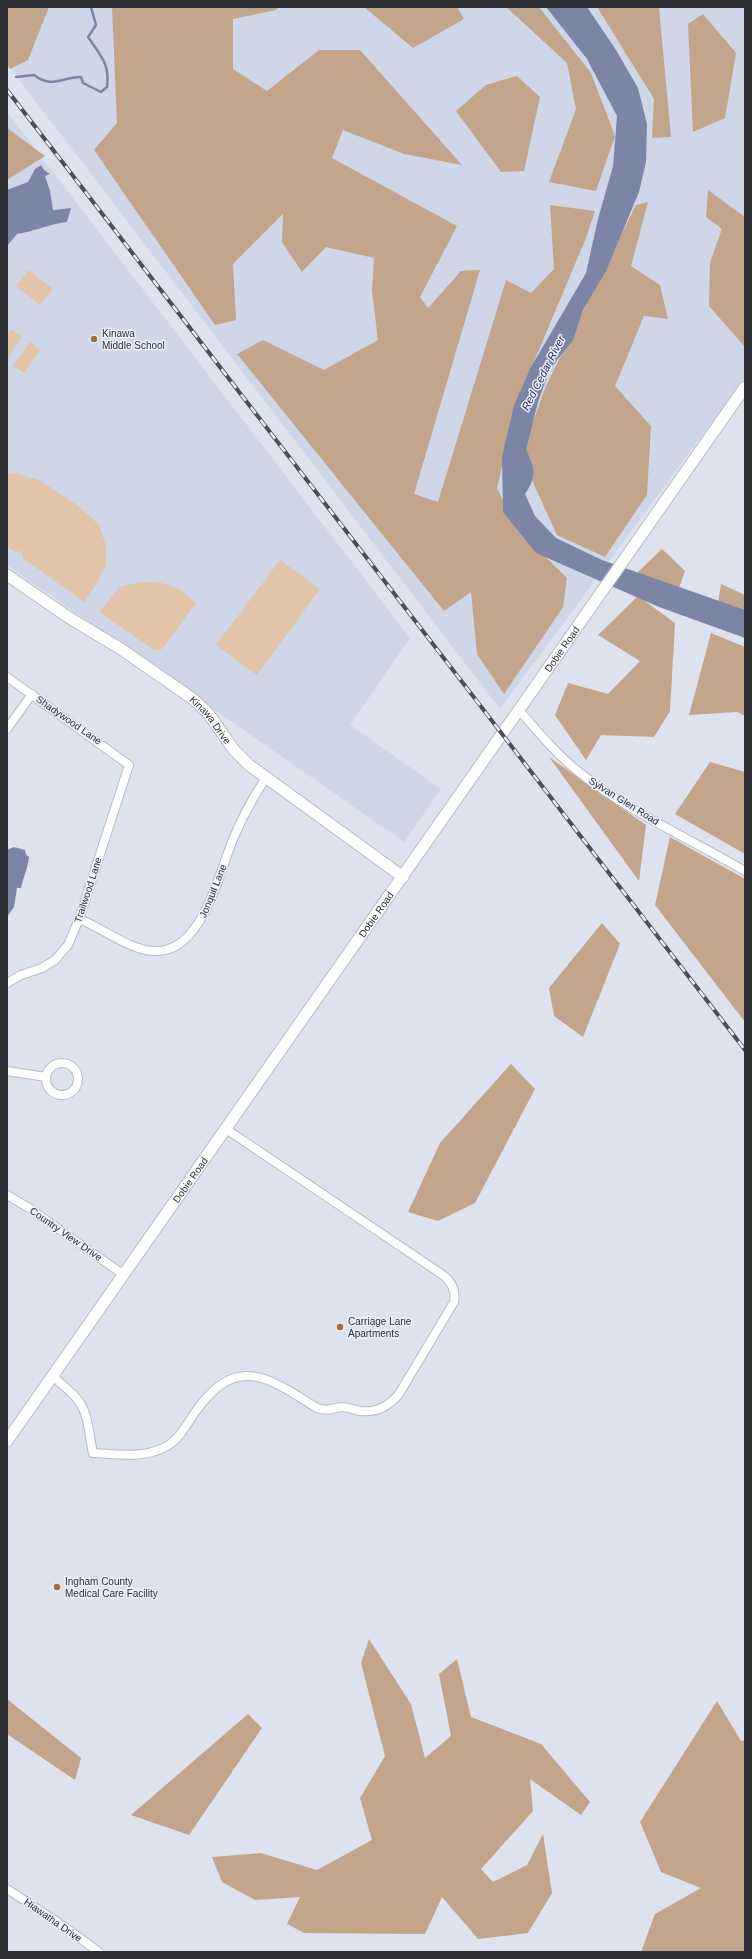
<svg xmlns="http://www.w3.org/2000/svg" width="752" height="1959" viewBox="0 0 752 1959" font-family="Arial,sans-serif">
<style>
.built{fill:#cfd6e8}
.green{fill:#e2c4a9}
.forest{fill:#c2a58a}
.water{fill:#7b86a6}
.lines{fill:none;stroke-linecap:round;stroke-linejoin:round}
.stream{stroke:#7b86a6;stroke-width:2.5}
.street-casing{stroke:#b6bac6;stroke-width:10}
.secondary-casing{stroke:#b6bac6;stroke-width:13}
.street{stroke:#fff;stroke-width:8}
.secondary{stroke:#fff;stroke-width:11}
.rail-casing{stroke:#4c4e54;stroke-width:4}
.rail{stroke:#ebeffc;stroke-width:2.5;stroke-dasharray:8;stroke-linecap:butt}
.poi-dot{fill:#a96f2f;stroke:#ebeffc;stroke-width:1.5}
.labels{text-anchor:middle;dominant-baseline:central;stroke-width:3;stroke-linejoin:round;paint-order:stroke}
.poi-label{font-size:10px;fill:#2e3035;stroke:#ebeffc;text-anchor:start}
.street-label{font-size:10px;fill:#2e3035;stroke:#ebeffc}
.water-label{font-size:11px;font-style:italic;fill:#283260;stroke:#ebeffc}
</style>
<rect width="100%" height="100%" fill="#dee2ef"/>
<g class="built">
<polygon points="7,7 745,7 745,377 500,709 7,64"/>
<polygon points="7,112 410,638 350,725 441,789 404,842 7,565"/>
</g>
<g class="green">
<polygon points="29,270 53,289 40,305 16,286"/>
<polygon points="11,329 22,337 7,359 7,335"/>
<polygon points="30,342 40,350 24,373 13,366"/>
<polygon points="15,473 39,480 77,505 99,525 106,546 106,565 95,586 84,602 23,558 22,551 15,552 7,546 7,474"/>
<polygon points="280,560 320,589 257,675 216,645"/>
<path d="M141,582C169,582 176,585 196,603L162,649L154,650L99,612L120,587Z"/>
</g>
<g class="forest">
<polygon points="7,7 49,7 28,60 10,69 7,65"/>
<polygon points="112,7 278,7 276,10 233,19 233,69 267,91 319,50 360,50 462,165 404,154 343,130 332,158 457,226 420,297 428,308 461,271 480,270 414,494 438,502 506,280 531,293 554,269 550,205 595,211 586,238 517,402 497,488 518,530 567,578 563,607 504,694 477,654 471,592 444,611 237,354 263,340 324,370 378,340 372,291 374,258 326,247 302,272 282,242 283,214 233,264 236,320 215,325 94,150 117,123"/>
<polygon points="364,7 457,7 464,19 413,48"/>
<polygon points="506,7 539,7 591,73 615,136 596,191 549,182 576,109 567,63"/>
<polygon points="597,7 659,7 671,137 652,138 654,99"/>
<polygon points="703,14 736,53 725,118 693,132 688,24"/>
<polygon points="517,76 540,97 524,171 501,172 456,111 486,85"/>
<polygon points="7,128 45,156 7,180"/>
<polygon points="708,190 745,217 745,347 709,306 710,262 722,229 706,217"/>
<polygon points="648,202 631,266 660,285 668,319 644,316 615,386 651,426 647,495 605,557 557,535 521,456 546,386 636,205"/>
<polygon points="662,549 685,571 678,591 637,573"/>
<polygon points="721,584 745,595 745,613 718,604"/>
<polygon points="638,596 675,623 670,711 654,737 601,735 586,760 555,715 568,683 608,694 640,661 598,635"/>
<polygon points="711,633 745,647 745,716 737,712 689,715"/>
<polygon points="549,757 646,825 639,881"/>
<polygon points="710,762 745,772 745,854 675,814"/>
<polygon points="670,837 745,879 745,1022 655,905"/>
<polygon points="602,923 620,944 583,1037 554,1016 549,988"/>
<polygon points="511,1064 535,1089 475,1203 438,1221 408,1212 440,1143"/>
<polygon points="369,1639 411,1704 425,1758 451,1736 439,1674 457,1659 471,1717 541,1744 590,1802 581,1815 530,1779 533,1811 481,1869 493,1882 527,1865 543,1834 552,1893 528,1933 478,1939 442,1897 425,1934 304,1933 287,1924 300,1897 255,1900 222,1882 212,1857 261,1853 317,1870 372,1840 360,1798 385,1756 361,1663"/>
<polygon points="7,1699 81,1758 75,1780 7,1734"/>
<polygon points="717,1701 741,1741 745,1740 745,1952 641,1952 655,1914 701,1888 661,1872 640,1822"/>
<polygon points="248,1714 262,1728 189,1835 131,1815"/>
</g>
<g class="water">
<path d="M546,7H587L616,50L638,88L647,124L646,162L639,192L606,271L583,310L573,340L550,369L538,402L526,450C535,468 537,477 525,494L535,516L556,538L602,560L745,610V638L659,607L536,553L503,512L502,457L514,405L531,367L586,273L598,219L613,166L617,116L587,59Z"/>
<path d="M41,165L44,170L50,174L45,176L50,191L53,210L71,208L67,222C50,224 34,231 17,234L7,246V190L28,182L35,169Z"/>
<path d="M14,847L25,850L26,855L29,857C28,868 23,878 21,888H17L14,907L7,917V850Z"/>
</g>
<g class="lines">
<path class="stream" d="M16,77L34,75C52,89 61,77 81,77L83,83L101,92L107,87C110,64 101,56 88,37L96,25L91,7"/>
<defs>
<g id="street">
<polyline points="7,677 129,765 79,919 68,945 55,960 42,968 21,975 7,983"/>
<path d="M519,710C538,732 557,755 580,773C630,812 690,839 745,871"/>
<polyline points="7,729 32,694"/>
<path d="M79,919C103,928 129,950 154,951C203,954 219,871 234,837C243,816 253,797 266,778"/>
<circle cx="62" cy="1079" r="16"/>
<polyline points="7,1071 46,1077"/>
<polyline points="7,1195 29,1208 124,1275"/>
<path d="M53,1376C61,1384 71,1391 78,1400C89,1414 89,1436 93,1453C117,1454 145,1459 167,1446C180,1439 188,1422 196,1411C237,1353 269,1378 317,1408C327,1412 332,1408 342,1407C348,1407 354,1410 360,1411C376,1413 389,1406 399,1394L454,1302C456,1291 452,1282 443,1275L226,1129"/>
<polyline points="7,1889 59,1923 99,1952"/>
</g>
<g id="secondary">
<path id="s1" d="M7,575L68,617L121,649L193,699L208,713L234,750L249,765L403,877"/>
<path id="s2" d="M7,1441L745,387"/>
</g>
</defs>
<use href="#street" class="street-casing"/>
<use href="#secondary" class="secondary-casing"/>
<use href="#street" class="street"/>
<use href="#secondary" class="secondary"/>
<defs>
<polyline id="rail" points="7,90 745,1050"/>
</defs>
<use href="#rail" class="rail-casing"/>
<use href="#rail" class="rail"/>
</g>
<g class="poi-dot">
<circle cx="94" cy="339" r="4"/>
<circle cx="340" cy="1327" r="4"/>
<circle cx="57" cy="1587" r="4"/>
</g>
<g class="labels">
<g class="poi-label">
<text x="102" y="333">Kinawa<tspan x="102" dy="12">Middle School</tspan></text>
<text x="348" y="1321">Carriage Lane<tspan x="348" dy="12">Apartments</tspan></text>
<text x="65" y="1581">Ingham County<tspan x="65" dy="12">Medical Care Facility</tspan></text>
</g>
<g class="street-label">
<text stroke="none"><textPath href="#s2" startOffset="967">Dobie Road</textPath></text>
<text transform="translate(69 720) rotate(35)">Shadywood Lane</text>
<text stroke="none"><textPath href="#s1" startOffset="251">Kinawa Drive</textPath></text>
<text transform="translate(624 801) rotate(32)">Sylvan Glen Road</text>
<text transform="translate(88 890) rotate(-72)">Trailwood Lane</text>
<text transform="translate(213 891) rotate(-68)">Jonquil Lane</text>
<text stroke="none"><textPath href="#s2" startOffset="643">Dobie Road</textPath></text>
<text stroke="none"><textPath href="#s2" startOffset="319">Dobie Road</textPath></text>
<text transform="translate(66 1234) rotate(35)">Country View Drive</text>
<text transform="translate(53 1920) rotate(35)">Hiawatha Drive</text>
</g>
<g class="water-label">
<text transform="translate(543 373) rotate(-63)">Red Cedar River</text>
</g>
</g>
<rect width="752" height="1959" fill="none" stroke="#2e3035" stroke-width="16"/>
</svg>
